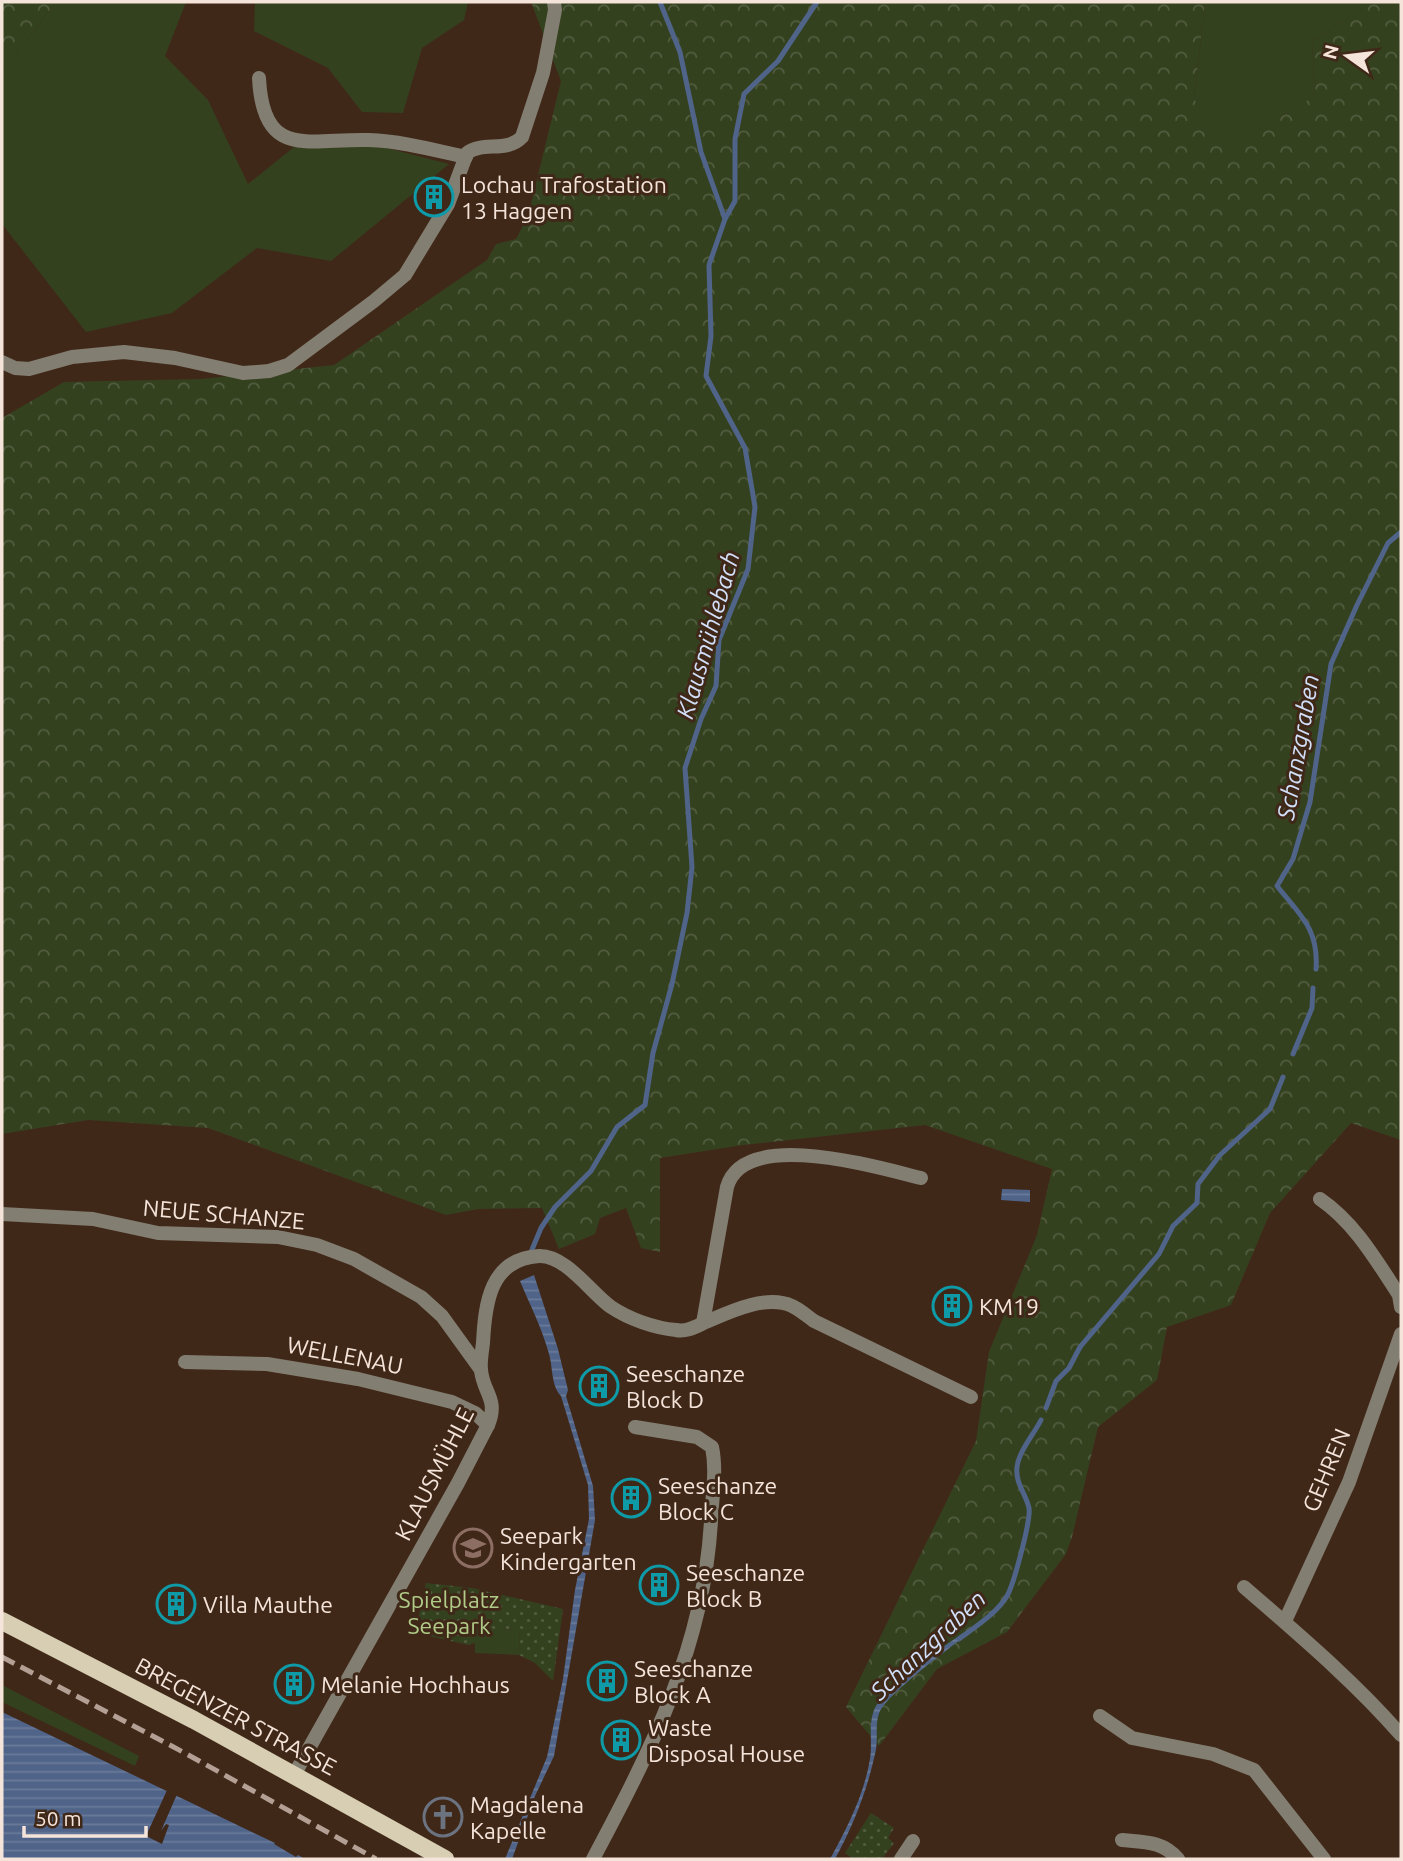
<svg xmlns="http://www.w3.org/2000/svg" width="1403" height="1861" viewBox="0 0 1403 1861" font-family="Ubuntu,sans-serif">
<style>
.grass{fill:#34411f}
.forest{fill:url(#forest-crowns)}
.park{fill:url(#park-dots)}
.water{fill:url(#water-rules)}
.pier{fill:#402819}
.lines{fill:none;stroke-linecap:round;stroke-linejoin:round}
.stream{stroke:#506489;stroke-width:5}
.minor{stroke:#827e71;stroke-width:14}
.primary{stroke:#d7ceb3;stroke-width:18}
.rail{stroke:#b39f94;stroke-width:5;stroke-dasharray:14 7;stroke-linecap:butt}
.labels{text-anchor:middle;dominant-baseline:central;stroke-width:6;stroke-linejoin:round;paint-order:stroke}
.poi-label{font-size:23px;fill:#f5e4da;stroke:#402819;text-anchor:start}
.street-label{font-size:23px;fill:#f5e4da;stroke:#402819}
.park-label{font-size:23px;fill:#b0cb88;stroke:#402819}
.water-label{font-size:24px;font-style:italic;fill:#d2e0f9;stroke:#402819}
</style>
<defs>
<pattern id="forest-crowns" width="20" height="18" patternUnits="userSpaceOnUse" patternTransform="scale(1.75)"><rect width="20" height="18" fill="#34411f"/><path d="M2 6a3 3 0 1 1 6 0M12 15a3 3 0 1 1 6 0" fill="none" stroke="#525c3f"/></pattern>
<pattern id="park-dots" width="8" height="8" patternUnits="userSpaceOnUse" patternTransform="scale(1.75)"><rect width="8" height="8" fill="#34411f"/><path d="M2 2h.1M6 6h.1" fill="none" stroke="#525c3f" stroke-width="1.8" stroke-linecap="round"/></pattern>
<pattern id="water-rules" width="6" height="5" patternUnits="userSpaceOnUse" patternTransform="scale(1.75)"><rect width="6" height="5" fill="#506489"/><path d="M0 2.5h6" fill="none" stroke="#6a7a99"/></pattern>
</defs>
<rect width="100%" height="100%" fill="#402819"/>
<g class="grass">
<polygon points="56,2 186,2 165,56 208,100 248,184 294,147 383,147 449,164 331,261 257,248 172,313 86,332 2,224 2,69 11,60"/>
<polygon points="255,2 468,2 464,20 422,48 403,113 362,112 328,68 254,31"/>
<polygon points="1205,2 1372,2 1312,41 1315,96 1229,148 1194,99"/>
<polygon points="475,1628 520,1630 519,1655 475,1653"/>
<polygon points="2,1685 139,1756 135,1766 2,1702"/>
</g>
<g class="forest">
<polygon points="2,2 56,2 11,60 2,69"/>
<polygon points="531,2 1205,2 1194,99 1230,147 1315,96 1312,41 1372,2 1401,2 1401,1140 1351,1123 1270,1213 1231,1305 1167,1327 1157,1380 1098,1427 1072,1537 1066,1554 1007,1632 937,1669 879,1746 846,1707 976,1441 989,1352 1037,1235 1052,1169 925,1125 743,1145 660,1158 660,1252 641,1248 626,1208 600,1218 595,1234 559,1249 542,1208 478,1209 446,1215 208,1128 88,1120 2,1134 2,418 64,382 201,379 334,365 487,260 496,244 516,239 528,216 561,81"/>
</g>
<g class="park">
<polygon points="426,1583 472,1588 563,1609 553,1681 535,1663 519,1655 520,1630 476,1628 475,1643 469,1645 415,1633"/>
<polygon points="871,1813 894,1828 888,1838 894,1843 882,1859 853,1859 845,1853"/>
</g>
<g class="water">
<polygon points="1002,1189 1030,1190 1030,1202 1001,1200"/>
<path d="M534,1275L558,1349L568,1390L566,1396L593,1486L595,1520L554,1756L535,1796L512,1859H505L547,1757L563,1679L575,1590L589,1519L588,1485L561,1396C551,1386 553,1367 549,1354C542,1328 530,1305 520,1281Z"/>
<path d="M963,1633L965,1636C946,1651 890,1692 880,1711C874,1724 879,1740 875,1754C867,1791 853,1826 835,1859H830C847,1828 864,1795 870,1759C873,1742 867,1722 876,1706C891,1680 938,1651 963,1633Z"/>
<polygon points="2,1712 275,1843 274,1844 296,1857 298,1855 305,1859 2,1859"/>
</g>
<polygon class="pier" points="168,1788 178,1792 161,1831 166,1824 169,1825 162,1844 146,1836"/>
<g class="lines">
<g class="stream">
<polyline points="725,219 735,201 735,139 744,94 778,61 817,2"/>
<path d="M1316,969C1319,929 1300,915 1277,886L1293,859L1310,802L1331,664L1357,605L1388,543L1401,532"/>
<polyline points="1293,1054 1312,1008 1313,988"/>
<polyline points="531,1252 541,1228 555,1207 591,1171 617,1127 645,1105 653,1053 672,984 687,913 692,867 685,768 701,719 716,686 719,640 748,569 755,507 745,448 706,376 711,336 709,265 725,219 701,152 680,52 660,2"/>
<polyline points="1046,1408 1056,1381 1069,1368 1080,1347 1159,1254 1173,1226 1197,1203 1198,1184 1220,1155 1270,1109 1283,1077"/>
<path d="M959,1639C974,1628 998,1612 1007,1596C1014,1584 1031,1520 1029,1508C1026,1494 1015,1483 1017,1467C1019,1451 1034,1434 1041,1420"/>
</g>
<g class="minor">
<path d="M259,78C263,161 309,138 369,140C401,141 434,150 466,157"/>
<path d="M2,362L15,368L29,369L72,357L124,352L175,358L243,373L269,371L288,365L374,301L405,275L448,204L467,153C483,141 507,153 522,137L543,73L555,10L554,2"/>
<path d="M1320,1199C1355,1223 1376,1260 1399,1295L1401,1307"/>
<polyline points="2,1214 93,1219 158,1233 278,1237 317,1245 354,1259 421,1297 442,1316 481,1370"/>
<path d="M703,1323L727,1187C744,1127 879,1168 921,1178"/>
<polyline points="185,1362 267,1364 358,1379 452,1402 475,1413 488,1425"/>
<path d="M1244,1587C1298,1634 1354,1681 1401,1735"/>
<polyline points="1285,1621 1349,1482 1401,1334"/>
<polyline points="1100,1716 1132,1738 1213,1754 1254,1770 1324,1859"/>
<path d="M294,1775L458,1483L488,1425C499,1399 483,1393 481,1370C480,1362 482,1351 483,1343C485,1303 490,1259 539,1256C566,1255 591,1293 611,1307C629,1319 654,1328 676,1330C687,1332 695,1327 706,1322C729,1312 766,1294 792,1306C799,1309 807,1316 814,1321L971,1397"/>
<path d="M1122,1840C1144,1842 1163,1841 1178,1859"/>
<path d="M593,1859C651,1750 704,1647 711,1521C712,1496 717,1471 712,1447L697,1437L635,1427"/>
<polyline points="901,1859 913,1841"/>
</g>
<polyline class="primary" points="2,1621 194,1720 445,1859"/>
<polyline class="rail" points="2,1657 183,1752 376,1859"/>
</g>
<defs>
<symbol id="building-ring" viewBox="-11 -11 22 22"><circle r="9.5" fill="#402819" stroke="#0f9aa8" stroke-width="1.5"/><path d="M-4-6H4V6H1V3H-1V6H-4ZM-2.5-4.3h1.7v1.8h-1.7ZM.8-4.3h1.7v1.8H.8ZM-2.5-1h1.7V.8h-1.7ZM.8-1h1.7V.8H.8Z" fill="#0f9aa8"/></symbol>
<symbol id="school-ring" viewBox="-11 -11 22 22"><circle r="9.5" fill="#402819" stroke="#8d6e63" stroke-width="1.5"/><path d="M0-5L7-2L0 1L-7-2ZM-4 1L0 2.5L4 1V4Q0 6-4 4Z" fill="#8d6e63"/></symbol>
<symbol id="church-ring" viewBox="-11 -11 22 22"><circle r="9.5" fill="#402819" stroke="#6b7280" stroke-width="1.5"/><path d="M-1.2-6h2.4v3.5h3.3v2.4h-3.3V6h-2.4V-.1h-3.3v-2.4h3.3Z" fill="#6b7280"/></symbol>
</defs>
<g fill-rule="evenodd">
<use href="#building-ring" x="412" y="175" width="44" height="44"/>
<use href="#building-ring" x="930" y="1284" width="44" height="44"/>
<use href="#building-ring" x="577" y="1364" width="44" height="44"/>
<use href="#building-ring" x="609" y="1476" width="44" height="44"/>
<use href="#school-ring" x="451" y="1526" width="44" height="44"/>
<use href="#building-ring" x="637" y="1563" width="44" height="44"/>
<use href="#building-ring" x="154" y="1582" width="44" height="44"/>
<use href="#building-ring" x="585" y="1659" width="44" height="44"/>
<use href="#building-ring" x="272" y="1662" width="44" height="44"/>
<use href="#building-ring" x="599" y="1718" width="44" height="44"/>
<use href="#church-ring" x="421" y="1795" width="44" height="44"/>
</g>
<g class="labels">
<g class="poi-label">
<text x="461" y="184">Lochau Trafostation<tspan x="461" dy="26">13 Haggen</tspan></text>
<text x="979" y="1306">KM19</text>
<text x="626" y="1373">Seeschanze<tspan x="626" dy="26">Block D</tspan></text>
<text x="658" y="1485">Seeschanze<tspan x="658" dy="26">Block C</tspan></text>
<text x="500" y="1535">Seepark<tspan x="500" dy="26">Kindergarten</tspan></text>
<text x="686" y="1572">Seeschanze<tspan x="686" dy="26">Block B</tspan></text>
<text x="203" y="1604">Villa Mauthe</text>
<text x="634" y="1668">Seeschanze<tspan x="634" dy="26">Block A</tspan></text>
<text x="321" y="1684">Melanie Hochhaus</text>
<text x="648" y="1727">Waste<tspan x="648" dy="26">Disposal House</tspan></text>
<text x="470" y="1804">Magdalena<tspan x="470" dy="26">Kapelle</tspan></text>
</g>
<g class="street-label">
<text transform="translate(224 1214) rotate(5)">NEUE SCHANZE</text>
<text transform="translate(345 1355) rotate(11)">WELLENAU</text>
<text transform="translate(1326 1470) rotate(-67)">GEHREN</text>
<text transform="translate(434 1474) rotate(-63)">KLAUSMÜHLE</text>
<text transform="translate(236 1716) rotate(28)">BREGENZER STRASSE</text>
</g>
<g class="park-label">
<text x="449" y="1599">Spielplatz<tspan x="449" dy="26">Seepark</tspan></text>
</g>
<g class="water-label">
<text transform="translate(708 635) rotate(-74)">Klausmühlebach</text>
<text transform="translate(1298 747) rotate(-80)">Schanzgraben</text>
<text transform="translate(928 1645) rotate(-43)">Schanzgraben</text>
</g>
</g>
<rect width="1403" height="1861" fill="none" stroke="#f5e4da" stroke-width="7"/>
<g transform="translate(1347 56) rotate(284)" stroke="#402819" stroke-width="5" paint-order="stroke">
<path d="M0-5L12 26L0 18L-12 26Z" fill="#f5e4da"/>
<text y="-10" font-size="19" font-weight="bold" text-anchor="middle" fill="#f5e4da">N</text>
</g>
<path d="M24 1826v10h122v-10" fill="none" stroke="#f5e4da" stroke-width="3.5"/>
<text x="35" y="1826" font-size="21" fill="#f5e4da" stroke="#402819" stroke-width="5" paint-order="stroke">50 m</text>
</svg>
